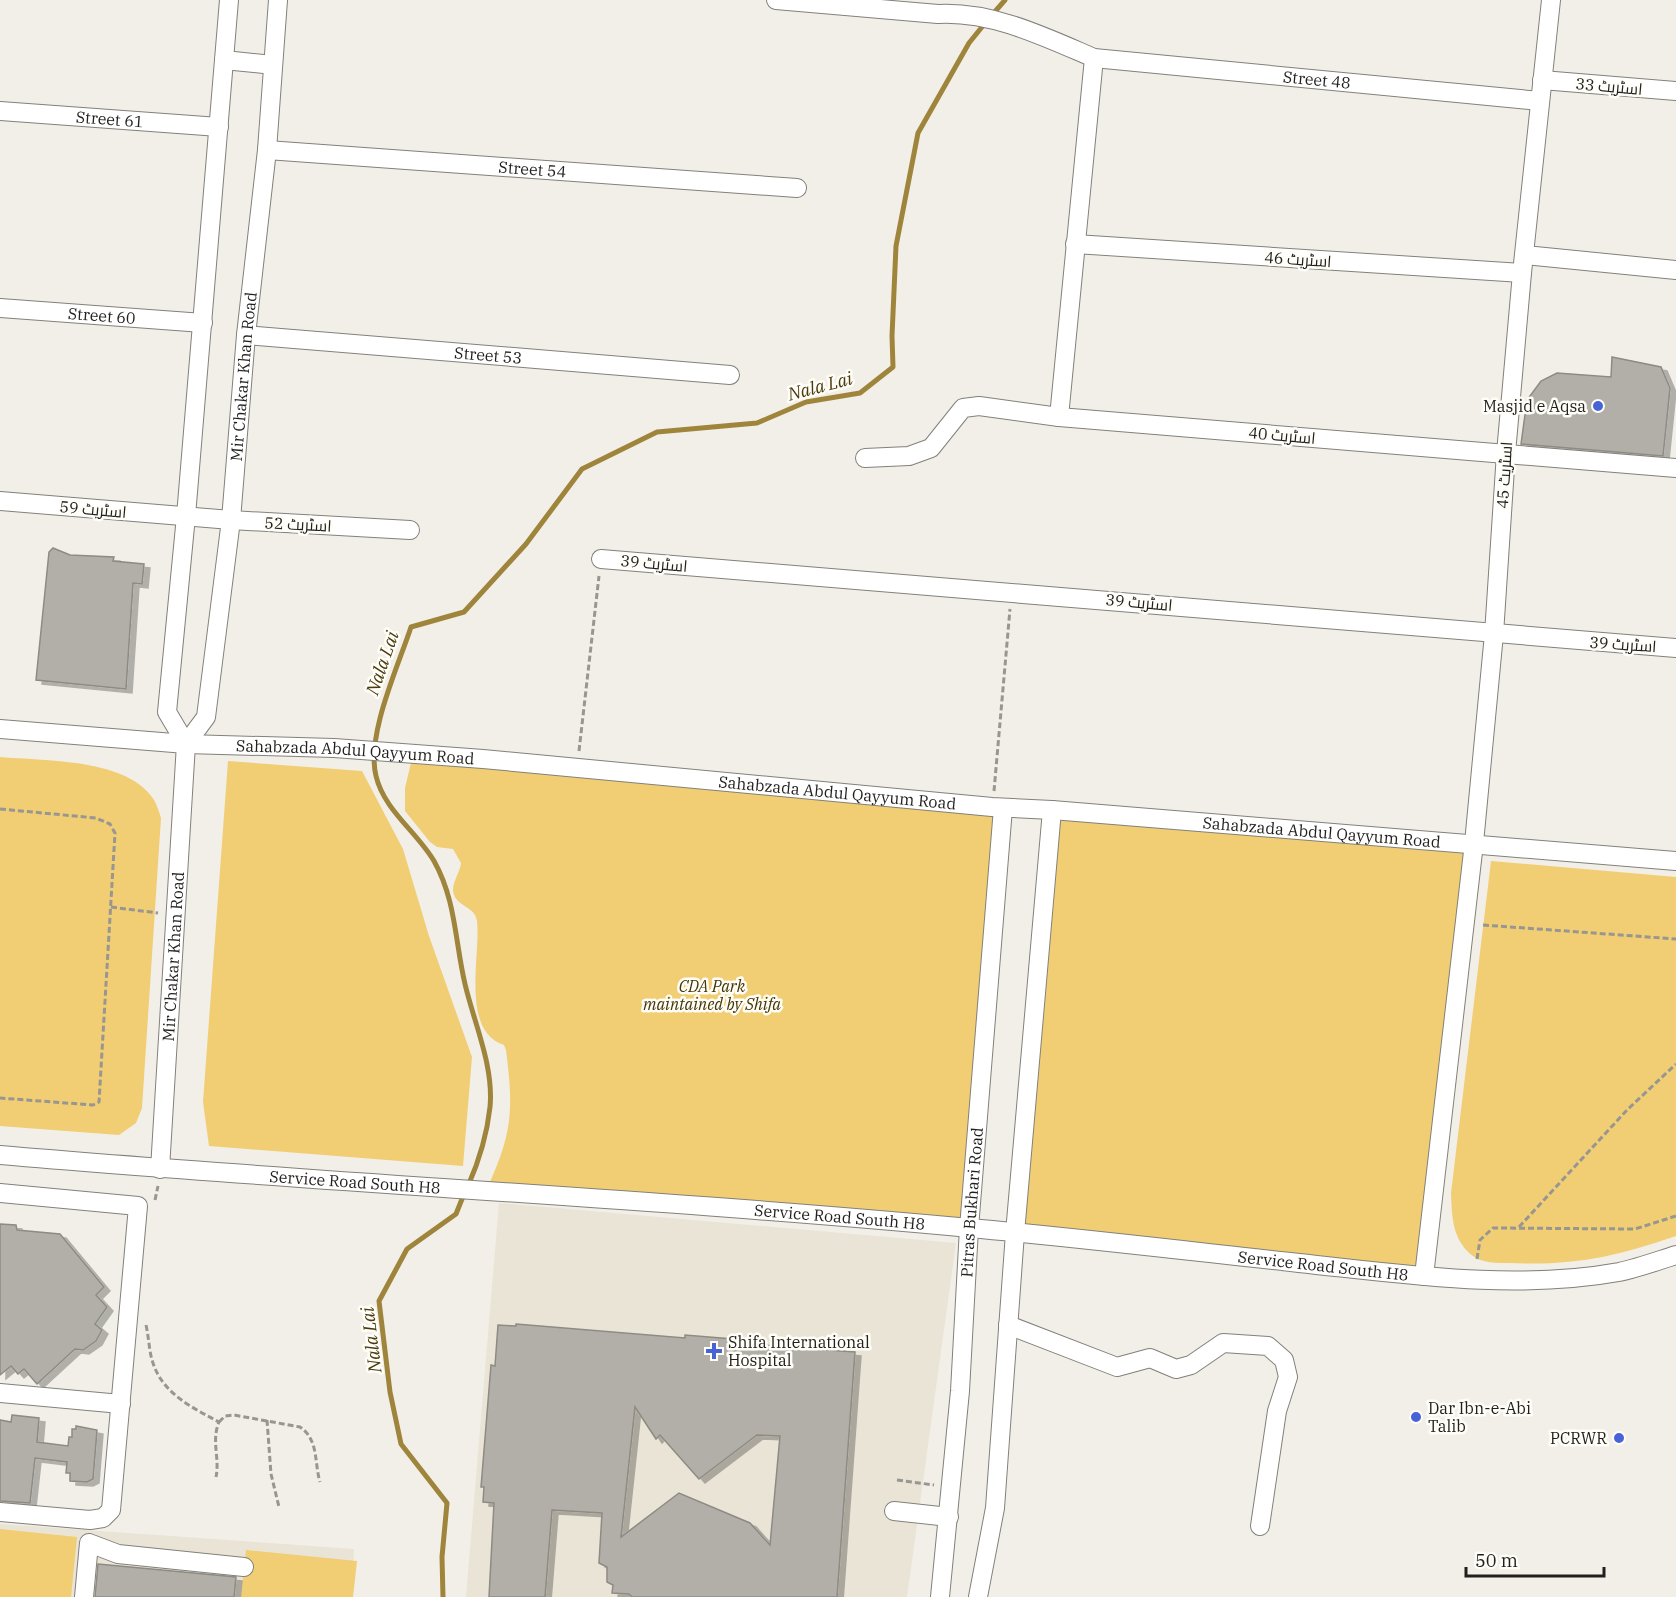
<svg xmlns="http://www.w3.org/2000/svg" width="1676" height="1597" viewBox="0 0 1676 1597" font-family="'IBM Plex Serif',Cairo,serif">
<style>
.built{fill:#e9e4d6}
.green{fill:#f1ce74}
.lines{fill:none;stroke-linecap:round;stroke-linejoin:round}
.stream{stroke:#9f853b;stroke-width:5}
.building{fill:#b2afa8;stroke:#8e8b85;stroke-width:1.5;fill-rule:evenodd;filter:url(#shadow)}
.minor-casing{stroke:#82807a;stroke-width:20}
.path{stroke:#989691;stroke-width:3;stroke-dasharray:6 3;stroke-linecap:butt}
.minor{stroke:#fff;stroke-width:18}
.poi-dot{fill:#4763d6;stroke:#fffdf7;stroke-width:2}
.labels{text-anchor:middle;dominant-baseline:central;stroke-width:5;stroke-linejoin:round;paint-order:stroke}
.street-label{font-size:16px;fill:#201f1d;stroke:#fffdf7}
.poi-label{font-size:16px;fill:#201f1d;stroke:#fffdf7;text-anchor:end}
.park-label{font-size:16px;font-style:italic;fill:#433406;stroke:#fffdf7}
.water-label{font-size:18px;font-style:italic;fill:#493a0d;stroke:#fffdf7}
</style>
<defs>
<filter id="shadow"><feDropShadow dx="6" dy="4" stdDeviation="0" flood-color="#0004"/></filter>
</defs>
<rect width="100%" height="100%" fill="#f2efe8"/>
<g class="built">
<polygon points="499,1203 956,1243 907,1597 466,1597"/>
<polygon points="0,1524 354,1549 351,1597 0,1597"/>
</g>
<g class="green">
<path d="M413,754L1003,808L969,1228L486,1191C512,1134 514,1112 506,1050L504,1045C460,1031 481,954 477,921C475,905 454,907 453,890C453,881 460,872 461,863L453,849L437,847L430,842L405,811V788Z"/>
<path d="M0,757C44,761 128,758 154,800C157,805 159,812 161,818L142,1108L136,1123L119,1135L0,1126Z"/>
<polygon points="228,761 362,771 403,849 429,936 472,1057 463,1166 209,1146 203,1102"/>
<polygon points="1052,810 1474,843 1424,1276 1015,1233"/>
<path d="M1491,861L1676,877V1236C1615,1257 1574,1266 1508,1263C1498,1263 1481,1263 1473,1256C1452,1240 1452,1217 1451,1193Z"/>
<polygon points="0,1529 77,1537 71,1597 0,1597"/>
<polygon points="246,1550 357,1561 353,1597 241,1597"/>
</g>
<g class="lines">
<g class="stream">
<polyline points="992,15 1005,0"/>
<path d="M468,1186C479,1161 487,1135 490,1107C494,1066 474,1023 465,984C455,942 456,900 434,861C417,832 384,810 376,776C366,735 398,667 411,627L464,612L526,544L582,469L657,432L757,423L806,402L860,393L893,367L892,336L896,246L918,133L969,43L986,22"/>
<polyline points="443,1597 442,1557 447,1503 401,1444 390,1392 379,1301 407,1249 456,1214 464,1194"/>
</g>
</g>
<g class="building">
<polygon points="1612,357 1661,367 1670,388 1663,456 1521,444 1527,400 1541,381 1557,373 1611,377"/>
<polygon points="53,548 70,555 114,557 113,561 144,564 142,584 133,583 126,689 36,680 49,552"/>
<polygon points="0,1224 16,1225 17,1230 60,1234 104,1287 96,1295 107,1307 95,1324 102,1330 96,1341 83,1350 75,1349 37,1384 24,1369 18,1374 11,1366 0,1375"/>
<path d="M516,1324L685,1338V1335L733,1339V1343L855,1352L837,1597H632L629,1594L612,1593L613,1585L607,1582V1567L599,1563L602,1513L552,1510L545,1597H489L494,1503L483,1502L484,1487H481L491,1365L495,1366L498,1325L516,1326ZM635,1407L656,1439L660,1435L699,1479L757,1435L780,1436L770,1545L750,1523L679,1493L621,1537Z"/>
<polygon points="12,1415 39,1418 37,1442 68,1446 69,1437 72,1437 72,1429 76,1429 76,1426 97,1430 93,1479 87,1482 70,1481 70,1473 66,1473 67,1462 35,1458 30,1503 0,1501 0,1420 11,1422"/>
<polygon points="98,1564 236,1577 234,1597 95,1597"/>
</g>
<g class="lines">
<defs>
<g id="minor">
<path id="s1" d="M776,0L938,14C992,11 1045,37 1094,58L1540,101"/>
<polyline points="224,60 273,65"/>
<polyline points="1542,80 1676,91"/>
<path id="s2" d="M0,111L219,127"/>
<path id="s3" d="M267,150L797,188"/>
<polyline points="1075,244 1522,273"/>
<polyline points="1525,255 1676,270"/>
<path id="s4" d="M0,308L203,323"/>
<path id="s5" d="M246,335L730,375"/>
<polyline points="1059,417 1094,58"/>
<polyline points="865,458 909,456 931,448 963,408 979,406 1059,417 1676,468"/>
<polyline points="0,501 231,520 410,530"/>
<polyline points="601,559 1676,648"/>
<path id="s6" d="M0,729L186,744L334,748L483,759L992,807L1052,810L1676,861"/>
<polyline points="186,744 167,712 186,516 229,0"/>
<path id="s7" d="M0,1155C323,1183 647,1198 970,1228C1080,1238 1189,1251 1299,1263C1404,1274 1514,1291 1619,1272C1638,1268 1657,1261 1676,1255"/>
<path id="s8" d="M160,1169L186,744L206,717L231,520L246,335L267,150L278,0"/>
<polyline points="0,1193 138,1206 111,1510 103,1518 90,1520 0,1512"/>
<polyline points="1424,1276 1474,843 1494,634 1506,453 1522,273 1551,0"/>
<polyline points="1008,1325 1117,1367 1150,1358 1176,1369 1191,1365 1223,1343 1268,1346 1284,1360 1288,1377 1277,1411 1260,1526"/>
<polyline points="0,1393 121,1404"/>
<polyline points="894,1511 949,1517"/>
<polyline points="84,1597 89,1543 118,1554 244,1567"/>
<path id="s9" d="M940,1597L960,1391L969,1228L1003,808"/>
<polyline points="978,1597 995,1508 1015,1233 1052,810"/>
</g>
</defs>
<use href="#minor" class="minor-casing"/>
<g class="path">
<polyline points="579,751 599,576"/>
<polyline points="994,791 1010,609"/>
<polyline points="0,809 96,818 110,824 115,833 99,1102 93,1105 0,1098"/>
<polyline points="111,907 158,913"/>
<polyline points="1483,925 1676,939"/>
<polyline points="155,1200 158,1186"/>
<polyline points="1519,1227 1627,1110 1676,1064"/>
<polyline points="1477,1259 1480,1240 1493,1228 1635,1229 1676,1216"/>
<path d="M146,1325C149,1338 149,1352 153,1363C163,1394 193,1408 219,1422C211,1441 220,1458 216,1477"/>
<polyline points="267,1420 271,1474 279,1507"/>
<path d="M219,1422L225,1416L234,1415L300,1427C319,1440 314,1462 320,1482"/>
<polyline points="897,1480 934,1485"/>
</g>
<use href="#minor" class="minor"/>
</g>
<g class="poi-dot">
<circle cx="1598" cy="406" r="6"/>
<path d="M711 1342h6v6h6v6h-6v6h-6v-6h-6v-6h6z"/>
<circle cx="1416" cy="1417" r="6"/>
<circle cx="1619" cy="1438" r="6"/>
</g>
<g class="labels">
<g class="street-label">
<text stroke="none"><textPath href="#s1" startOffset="550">Street 48</textPath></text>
<text transform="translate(1609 86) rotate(5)">اسٹریٹ 33</text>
<text stroke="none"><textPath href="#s2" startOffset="110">Street 61</textPath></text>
<text stroke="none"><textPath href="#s3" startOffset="266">Street 54</textPath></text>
<text transform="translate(1298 259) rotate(4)">اسٹریٹ 46</text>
<text stroke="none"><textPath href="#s4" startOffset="102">Street 60</textPath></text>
<text stroke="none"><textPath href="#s5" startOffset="243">Street 53</textPath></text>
<text stroke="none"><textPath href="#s8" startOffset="802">Mir Chakar Khan Road</textPath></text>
<text transform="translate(1282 435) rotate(5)">اسٹریٹ 40</text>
<text transform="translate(1504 475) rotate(-86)">اسٹریٹ 45</text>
<text transform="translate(93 509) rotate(5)">اسٹریٹ 59</text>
<text transform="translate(298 524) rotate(3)">اسٹریٹ 52</text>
<text transform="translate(654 563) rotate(5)">اسٹریٹ 39</text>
<text transform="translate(1139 602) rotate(5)">اسٹریٹ 39</text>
<text transform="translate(1623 644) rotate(4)">اسٹریٹ 39</text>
<text stroke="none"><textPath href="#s6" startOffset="356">Sahabzada Abdul Qayyum Road</textPath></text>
<text stroke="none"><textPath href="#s6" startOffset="840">Sahabzada Abdul Qayyum Road</textPath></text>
<text stroke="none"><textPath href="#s6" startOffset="1326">Sahabzada Abdul Qayyum Road</textPath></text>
<text stroke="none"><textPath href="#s8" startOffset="213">Mir Chakar Khan Road</textPath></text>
<text stroke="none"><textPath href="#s7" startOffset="356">Service Road South H8</textPath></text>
<text stroke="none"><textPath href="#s9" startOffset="396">Pitras Bukhari Road</textPath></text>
<text stroke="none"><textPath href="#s7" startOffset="842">Service Road South H8</textPath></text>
<text stroke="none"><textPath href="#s7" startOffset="1328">Service Road South H8</textPath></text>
</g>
<g class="poi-label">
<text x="1586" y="406">Masjid e Aqsa</text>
<text x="728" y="1342" text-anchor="start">Shifa International<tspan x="728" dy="18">Hospital</tspan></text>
<text x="1428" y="1408" text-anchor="start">Dar Ibn-e-Abi<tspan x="1428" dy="18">Talib</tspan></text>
<text x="1607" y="1438">PCRWR</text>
</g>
<g class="park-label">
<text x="712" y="986">CDA Park<tspan x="712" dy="18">maintained by Shifa</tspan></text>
</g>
<g class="water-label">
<text transform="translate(820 386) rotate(-15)">Nala Lai</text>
<text transform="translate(382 663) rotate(-71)">Nala Lai</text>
<text transform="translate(371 1340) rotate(-97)">Nala Lai</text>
</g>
</g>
<path d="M1466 1567v9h138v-9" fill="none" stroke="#201f1d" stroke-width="3"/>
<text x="1475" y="1567" font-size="18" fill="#201f1d" stroke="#fffdf7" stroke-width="4.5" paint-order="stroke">50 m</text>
</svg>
